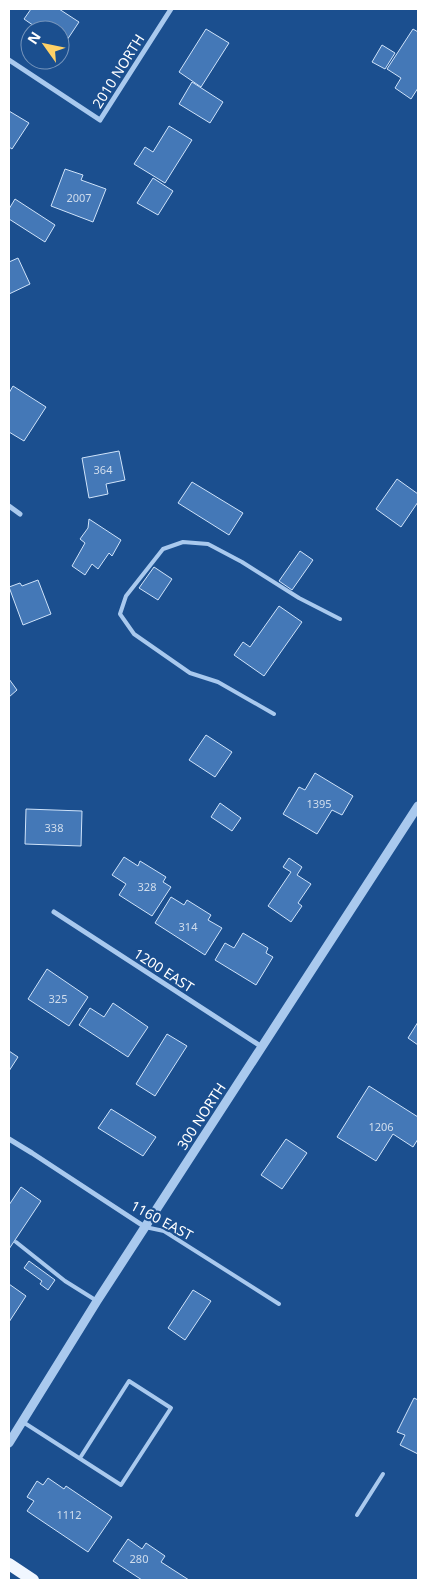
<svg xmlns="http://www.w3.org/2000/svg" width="427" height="1589" viewBox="0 0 427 1589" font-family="'Noto Sans',sans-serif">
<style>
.building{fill:#4478b7;stroke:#cfe3fa}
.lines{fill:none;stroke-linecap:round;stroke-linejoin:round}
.service{stroke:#a9c9ee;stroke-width:4}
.minor{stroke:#a9c9ee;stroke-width:5}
.tertiary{stroke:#a9c9ee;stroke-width:9}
.primary{stroke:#f0f6ff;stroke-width:12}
.labels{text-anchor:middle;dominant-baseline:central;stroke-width:4.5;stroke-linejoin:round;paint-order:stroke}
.number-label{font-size:11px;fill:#d0dded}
.street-label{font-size:14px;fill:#fff;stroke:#1b4f8f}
</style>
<rect width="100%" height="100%" fill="#1b4f8f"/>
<g class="building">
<polygon points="31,9 59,9 79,22 63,46 60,43 60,30 40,30 24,19"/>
<polygon points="206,29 229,43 201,87 179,72"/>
<polygon points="413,29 418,32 418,88 411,99 395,88 401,78 387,69"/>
<polygon points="382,45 395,53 385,69 372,62"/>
<polygon points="192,82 223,102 210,123 179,104"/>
<polygon points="9,111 29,123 12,149 9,147"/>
<polygon points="169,126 192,140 165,183 134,164 145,147 153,152"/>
<polygon points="65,169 83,175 81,180 106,189 93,222 51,206"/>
<polygon points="153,178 173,191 158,215 137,203"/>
<polygon points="15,199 55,225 45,242 9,219 9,209"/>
<polygon points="18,258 30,284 9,294 9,262"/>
<polygon points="13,386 46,407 24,441 9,432 9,393"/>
<polygon points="119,451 125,480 106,484 108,494 89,498 82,458"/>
<polygon points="397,479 418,494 418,502 401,527 376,509"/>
<polygon points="192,482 243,513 229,535 178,503"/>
<polygon points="89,519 121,540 112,556 109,553 98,569 92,564 85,575 72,566 85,543 80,539 88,528"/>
<polygon points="300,551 313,560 292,590 279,581"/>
<polygon points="154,567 172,579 158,600 139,588"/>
<polygon points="38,580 51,614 23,625 9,587 20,583 22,586"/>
<polygon points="279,606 302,622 264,676 234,655 243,642 250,647"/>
<polygon points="9,679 17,690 9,697"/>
<polygon points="206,735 232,752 215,777 189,760"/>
<polygon points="315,773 353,796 342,815 332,810 317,834 283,814 299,787 305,790"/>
<polygon points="220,803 241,818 232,831 211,817"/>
<polygon points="26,809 82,811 81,846 25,844"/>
<polygon points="124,857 138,866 140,861 166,877 163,882 171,887 152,916 119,895 126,884 112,875"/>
<polygon points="289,858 302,867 297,875 311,884 298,903 302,906 291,922 268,906 291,872 283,867"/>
<polygon points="171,897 184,905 187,900 211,915 208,920 222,928 205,955 155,923"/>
<polygon points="243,933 268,948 266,953 273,957 256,985 215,960 225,943 234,948"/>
<polygon points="47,969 88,997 69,1026 28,999"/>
<polygon points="113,1003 148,1027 128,1057 79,1025 90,1008 104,1017"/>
<polygon points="418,1022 418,1045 408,1038"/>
<polygon points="167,1034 187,1046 155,1096 136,1084"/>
<polygon points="9,1051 18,1057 9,1071"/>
<polygon points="369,1086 418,1117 418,1139 413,1147 393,1134 376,1161 337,1137"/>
<polygon points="111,1109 156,1137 143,1156 98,1128"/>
<polygon points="286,1139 307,1153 282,1189 261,1175"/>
<polygon points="21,1187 41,1201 9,1249 9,1205"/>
<polygon points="29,1261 55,1280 48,1290 40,1284 42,1281 24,1268"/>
<polygon points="9,1284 26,1296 9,1322"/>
<polygon points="193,1290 211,1301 185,1340 168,1328"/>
<polygon points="414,1398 418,1400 418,1454 400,1445 405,1435 397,1432"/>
<polygon points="48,1478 64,1489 66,1486 112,1517 88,1552 27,1511 34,1501 27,1497 37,1481 43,1485"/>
<polygon points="128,1539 142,1549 146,1543 165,1556 161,1562 189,1580 142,1580 113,1561"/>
</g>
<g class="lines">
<g class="service">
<polyline points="274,714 218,682 190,673 134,634 120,614 126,596 163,549 183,542 208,544 242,562 299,598 340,619"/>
<polyline points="145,1227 164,1231 279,1304"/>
<polyline points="16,1242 65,1281 97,1301"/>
<polyline points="23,1422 121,1485 171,1408 129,1381 80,1458"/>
<polyline points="357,1515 383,1474"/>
</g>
<g class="minor">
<polyline points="9,60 100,120 171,9"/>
<polyline points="9,506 20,514"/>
<polyline points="54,912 262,1047"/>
<polyline points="9,1139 32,1153 145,1227"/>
</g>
<polyline class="tertiary" points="9,1443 97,1301 418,806"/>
<polyline class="primary" points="9,1564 33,1580"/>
</g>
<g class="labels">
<g class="number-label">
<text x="79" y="197">2007</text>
<text x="103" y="469">364</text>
<text x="319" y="803">1395</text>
<text x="54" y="827">338</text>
<text x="147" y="886">328</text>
<text x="188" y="926">314</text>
<text x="58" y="998">325</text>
<text x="381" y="1126">1206</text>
<text x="69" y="1514">1112</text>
<text x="139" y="1558">280</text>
</g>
<g class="street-label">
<text transform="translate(118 71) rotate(-58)">2010 NORTH</text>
<text transform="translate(164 970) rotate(33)">1200 EAST</text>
<text transform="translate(201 1116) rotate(-57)">300 NORTH</text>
<text transform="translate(162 1220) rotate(28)">1160 EAST</text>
</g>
</g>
<rect width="427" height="1589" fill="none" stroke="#ffffff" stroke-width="20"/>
<g transform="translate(45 45) rotate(303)"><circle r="24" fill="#1b4f8f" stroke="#7695bc"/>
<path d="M0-4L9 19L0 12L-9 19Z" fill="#ffd166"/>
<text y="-8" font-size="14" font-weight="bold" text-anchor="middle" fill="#ffffff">N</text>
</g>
</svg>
